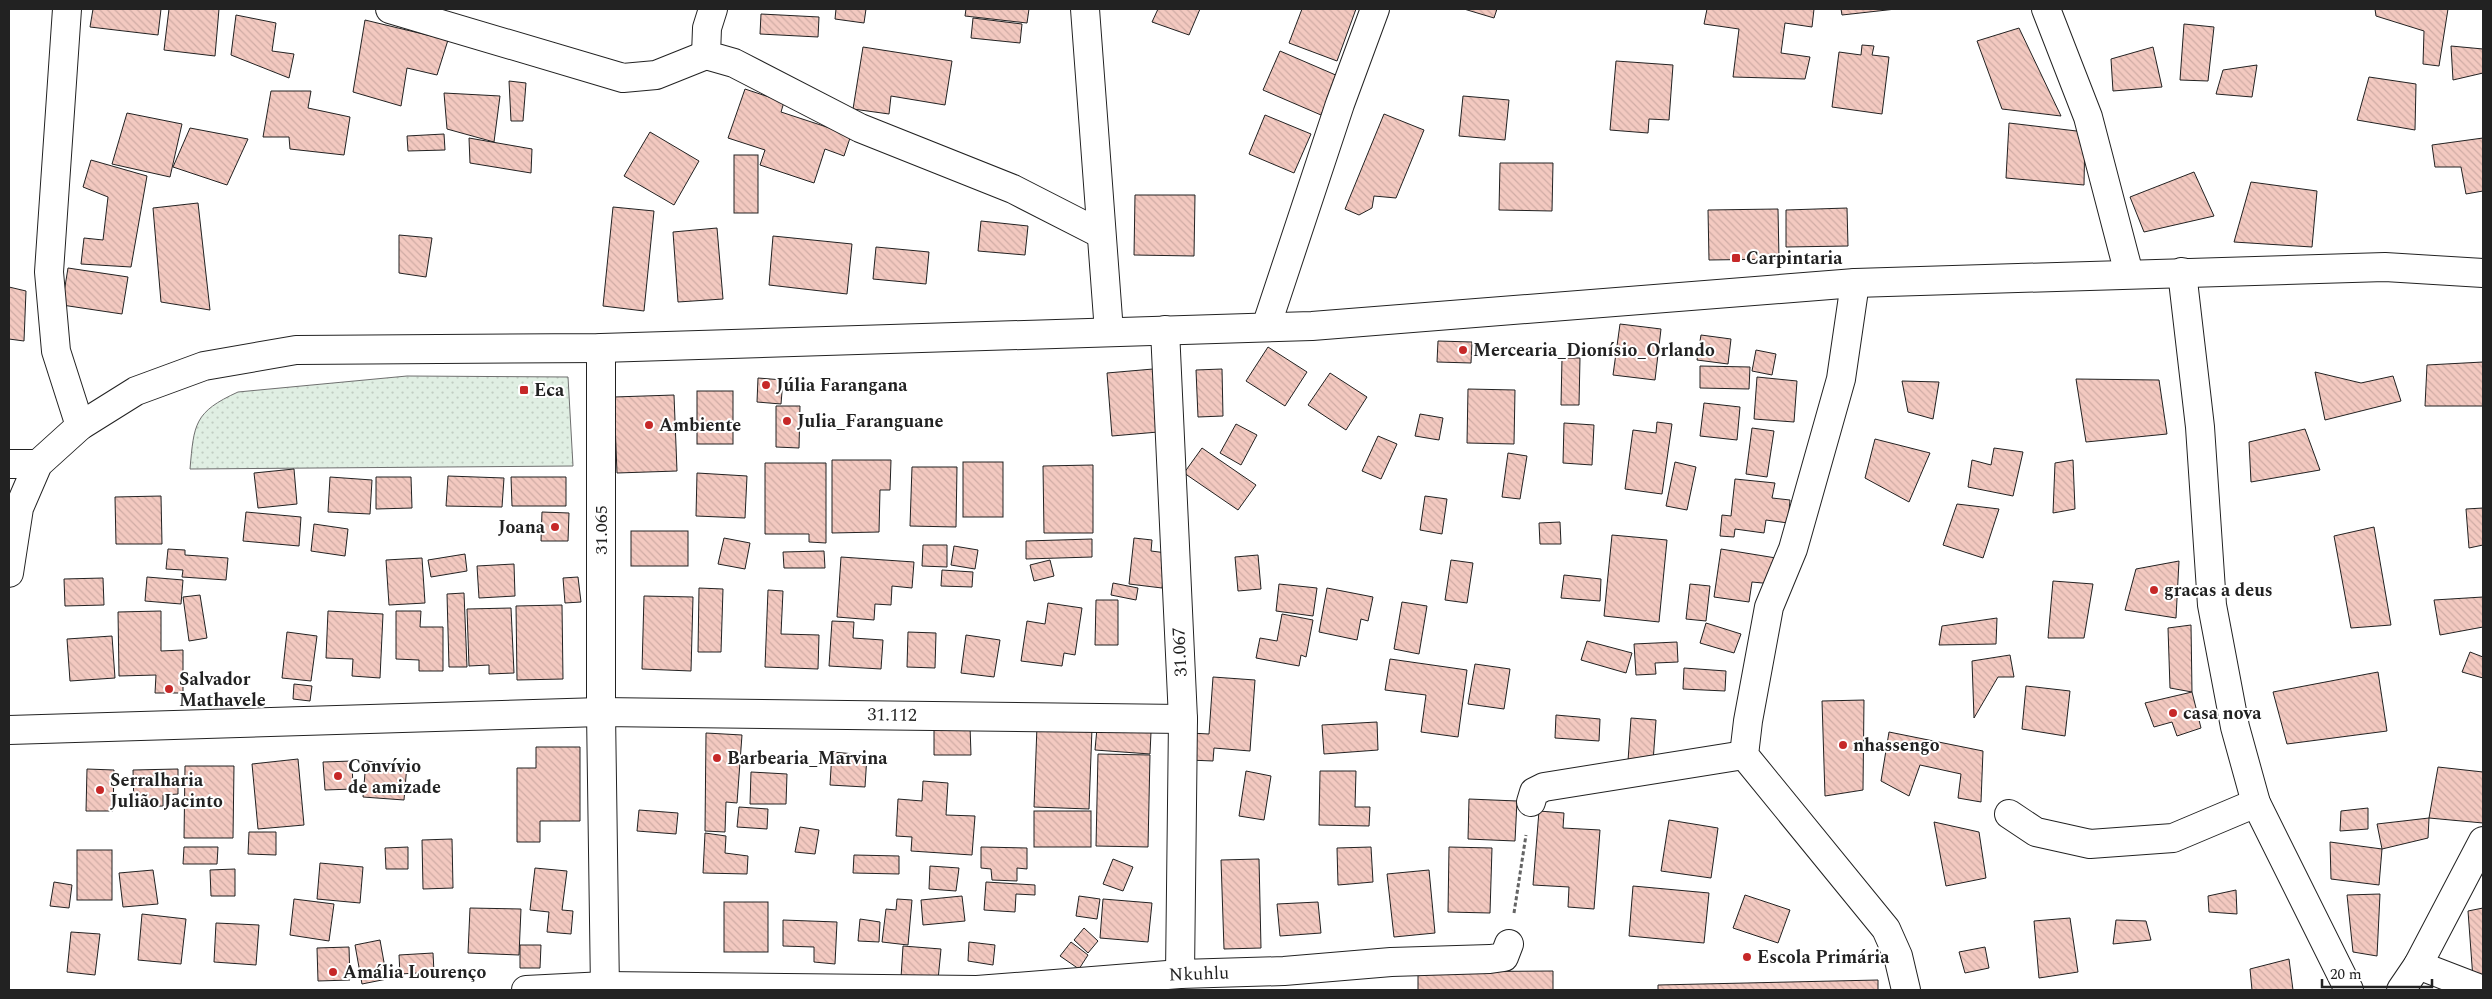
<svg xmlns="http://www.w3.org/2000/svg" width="2492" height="999" viewBox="0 0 2492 999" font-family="Spectral,serif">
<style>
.grass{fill:url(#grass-dots);stroke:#6f6f6f}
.building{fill:url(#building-back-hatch);stroke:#222}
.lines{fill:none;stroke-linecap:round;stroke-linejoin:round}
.street-casing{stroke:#222;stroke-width:30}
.secondary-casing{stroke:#222;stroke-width:30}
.path{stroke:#646464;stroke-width:3;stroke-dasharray:4 2.5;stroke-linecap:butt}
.street{stroke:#fff;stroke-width:28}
.secondary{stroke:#fff;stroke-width:28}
.poi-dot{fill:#c62828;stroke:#fff;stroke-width:2}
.labels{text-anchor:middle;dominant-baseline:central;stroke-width:4;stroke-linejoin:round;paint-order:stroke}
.poi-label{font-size:18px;font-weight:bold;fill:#222;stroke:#fff;text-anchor:start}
.street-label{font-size:18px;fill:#222;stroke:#fff}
</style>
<defs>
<pattern id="grass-dots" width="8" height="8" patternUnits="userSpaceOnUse" patternTransform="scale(1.25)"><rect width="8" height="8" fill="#e0efe3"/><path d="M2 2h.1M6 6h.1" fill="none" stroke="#c0cdc2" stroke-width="1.8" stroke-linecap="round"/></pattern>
<pattern id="building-back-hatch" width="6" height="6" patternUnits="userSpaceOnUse" patternTransform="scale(1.25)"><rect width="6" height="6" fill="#f3c9c0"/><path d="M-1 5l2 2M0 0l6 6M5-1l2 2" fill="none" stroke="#d0aca5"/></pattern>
</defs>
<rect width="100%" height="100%" fill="#fff"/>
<path class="grass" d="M407,376L568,377L573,466L190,469C194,424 194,412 238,392Z"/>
<g class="building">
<polygon points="93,9 161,9 158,35 90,27"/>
<polygon points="169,9 219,9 215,56 164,50"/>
<polygon points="836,9 866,9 864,23 835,19"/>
<polygon points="966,9 1029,9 1027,23 965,16"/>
<polygon points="1158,9 1200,9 1189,35 1152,22"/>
<polygon points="1302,9 1356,9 1337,61 1289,43"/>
<polygon points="1464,9 1497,9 1494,18"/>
<polygon points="1707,9 1814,9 1812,27 1785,23 1781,53 1810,57 1805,79 1733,77 1739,29 1704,24"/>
<polygon points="1841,9 1896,9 1842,15"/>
<polygon points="2375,9 2448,9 2439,66 2423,64 2424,31 2376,16"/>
<polygon points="761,14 819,17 818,37 760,34"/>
<polygon points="236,15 276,23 272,51 294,54 289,78 231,55"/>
<polygon points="973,18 1022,24 1020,43 971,38"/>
<polygon points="365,20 448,40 437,75 407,68 401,106 353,92"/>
<polygon points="2184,24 2214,27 2208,81 2180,80"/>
<polygon points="2019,28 2061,116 2002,109 1977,41"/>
<polygon points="1862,45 1874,46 1872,55 1889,57 1882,114 1832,107 1839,52 1861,55"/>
<polygon points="2451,46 2483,49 2483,73 2453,80"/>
<polygon points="863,47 952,61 945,105 891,96 889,114 853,109"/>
<polygon points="2153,47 2162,87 2113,91 2111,59"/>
<polygon points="1280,51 1338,76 1321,115 1263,90"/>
<polygon points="1616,61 1673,65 1669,120 1649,119 1648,133 1610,130"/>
<polygon points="2257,65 2252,97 2216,94 2223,70"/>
<polygon points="2369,77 2416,84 2415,130 2357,120"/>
<polygon points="509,81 526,83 523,121 511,121"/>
<polygon points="745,89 784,102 781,112 851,135 844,156 825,149 814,183 760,165 765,150 728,138"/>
<polygon points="271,91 311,91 308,108 350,117 344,155 290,149 289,137 263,137"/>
<polygon points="444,93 500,96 494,142 447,129"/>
<polygon points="1463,96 1509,100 1505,140 1459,136"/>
<polygon points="127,113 182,124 170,177 112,164"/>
<polygon points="1384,114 1424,130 1396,198 1374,196 1372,208 1359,215 1345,209"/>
<polygon points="1265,115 1311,134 1294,173 1249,154"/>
<polygon points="2009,123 2085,132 2084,185 2006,178"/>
<polygon points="190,128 248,139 227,185 173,167"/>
<polygon points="650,132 699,161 674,205 624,176"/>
<polygon points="444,134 445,150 408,151 407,136"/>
<polygon points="469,138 532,149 531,173 470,163"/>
<polygon points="2483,138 2483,191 2466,194 2461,167 2435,167 2432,145"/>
<rect x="734" y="155" width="24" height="58"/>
<polygon points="91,160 147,176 131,267 81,264 84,238 103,240 108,197 83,187"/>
<polygon points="1500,163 1553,163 1552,211 1499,210"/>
<polygon points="2194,172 2214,216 2144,232 2130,197"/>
<polygon points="2251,182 2317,191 2312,247 2234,242"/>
<polygon points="1135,195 1195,195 1194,256 1134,255"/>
<polygon points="198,203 210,310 161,302 153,208"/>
<polygon points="613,207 654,211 644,311 603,306"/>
<polygon points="1847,208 1848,246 1786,247 1786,210"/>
<polygon points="1778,209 1779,259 1709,260 1708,210"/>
<polygon points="981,221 1028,226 1025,255 978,251"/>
<polygon points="717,228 723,299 678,302 673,232"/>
<polygon points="399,235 432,238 426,277 399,273"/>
<polygon points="773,236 852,244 847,294 769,285"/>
<polygon points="876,247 929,252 926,284 873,279"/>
<polygon points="68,268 128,277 122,314 62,305"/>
<polygon points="9,287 26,291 24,341 9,339"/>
<polygon points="1620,324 1661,329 1655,380 1613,375"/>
<polygon points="1701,335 1731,339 1728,364 1697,360"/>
<polygon points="1438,341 1472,342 1471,363 1437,362"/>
<polygon points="1268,347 1307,372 1285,406 1246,381"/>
<polygon points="1756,350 1776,354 1772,375 1752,371"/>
<polygon points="1562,358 1580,358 1579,405 1561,405"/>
<polygon points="2483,362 2483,406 2425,406 2427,365"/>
<polygon points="1700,366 1750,367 1749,389 1700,388"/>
<polygon points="1153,369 1158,432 1112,436 1107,373"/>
<polygon points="1222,369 1223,416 1198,417 1196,370"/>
<polygon points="2315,372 2361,383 2393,376 2401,401 2325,420"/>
<polygon points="1330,373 1367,397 1346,430 1308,405"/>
<polygon points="1757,377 1797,381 1794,422 1754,419"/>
<polygon points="758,378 783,380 781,404 757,402"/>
<polygon points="2076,379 2159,380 2167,434 2086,442"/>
<polygon points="1902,381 1939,382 1933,419 1908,412"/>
<polygon points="1468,389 1515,390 1514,444 1467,443"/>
<rect x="697" y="391" width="36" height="53"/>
<polygon points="674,395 677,471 617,473 614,397"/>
<polygon points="1704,403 1740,407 1737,440 1700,436"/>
<polygon points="776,406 800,406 799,448 776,447"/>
<polygon points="1420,414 1443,418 1439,440 1415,436"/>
<polygon points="1657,422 1672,424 1662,494 1625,489 1633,430 1656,433"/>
<polygon points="1564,423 1594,425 1592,465 1563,463"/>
<polygon points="1236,424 1257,435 1241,465 1220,453"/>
<polygon points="1752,428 1774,431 1767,477 1746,474"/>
<polygon points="2305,429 2320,470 2251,482 2249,442"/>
<polygon points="1378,436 1397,444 1381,479 1362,471"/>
<polygon points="1875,439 1930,453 1909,502 1865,478"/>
<polygon points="1202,448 1256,485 1238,510 1184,473"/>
<polygon points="1994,448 2023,452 2013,496 1968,487 1972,460 1991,465"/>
<polygon points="1508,453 1527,456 1520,499 1502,497"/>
<polygon points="832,460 891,460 890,490 880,490 879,532 832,533"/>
<polygon points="2073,460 2075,509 2053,513 2055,463"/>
<rect x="963" y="462" width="40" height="55"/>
<polygon points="1675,462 1696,467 1687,510 1666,506"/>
<polygon points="765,463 826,463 826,543 809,542 809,534 765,534"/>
<polygon points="1093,465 1093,533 1044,533 1043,466"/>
<polygon points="912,467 957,467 956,527 910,526"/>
<polygon points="294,469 297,504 258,508 254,473"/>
<polygon points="697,473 747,476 745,518 696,516"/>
<polygon points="448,476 504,478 502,507 446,506"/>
<polygon points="330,477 372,480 370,514 328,512"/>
<polygon points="376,477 411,477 412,508 376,509"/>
<polygon points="511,477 566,477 566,506 512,506"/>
<polygon points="1735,479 1775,483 1772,498 1790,500 1788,523 1766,520 1764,533 1735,529 1734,537 1720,536 1722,515 1731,516"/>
<polygon points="161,496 162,544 116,544 115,497"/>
<polygon points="1425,496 1447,499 1442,534 1420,530"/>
<polygon points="1957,504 1999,509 1983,558 1943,545"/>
<polygon points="2483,508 2483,545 2469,548 2466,509"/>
<polygon points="246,512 301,517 299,546 243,541"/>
<polygon points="542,512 569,513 568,541 541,541"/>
<polygon points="1560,522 1561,544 1540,544 1539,523"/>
<polygon points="314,524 348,529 345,556 311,551"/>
<polygon points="2374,527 2391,625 2351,628 2334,536"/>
<rect x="631" y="531" width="57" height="35"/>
<polygon points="1612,535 1667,540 1659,622 1604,616"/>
<polygon points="724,538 750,543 745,569 718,564"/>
<polygon points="1134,538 1152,540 1151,551 1167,553 1162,588 1129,584"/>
<polygon points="1092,539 1092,557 1026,559 1026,541"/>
<polygon points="923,545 947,545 947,567 922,566"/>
<polygon points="954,546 978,550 975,569 951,565"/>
<polygon points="168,549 185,550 185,555 228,558 226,580 182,577 183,570 166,569"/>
<polygon points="1721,549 1776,558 1773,584 1752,582 1749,602 1714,597"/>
<polygon points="824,551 825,568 784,568 783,552"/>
<polygon points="465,554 467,571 431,577 428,560"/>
<polygon points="1258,555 1261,589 1238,591 1235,557"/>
<polygon points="841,557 914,562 912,588 892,586 891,605 875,604 874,620 837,617"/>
<polygon points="422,558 425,603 389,605 386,560"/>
<polygon points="1050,560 1054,576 1034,581 1030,565"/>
<polygon points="1451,560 1473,563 1467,603 1445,600"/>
<polygon points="2179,561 2176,618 2125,610 2136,569"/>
<polygon points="514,564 515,596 479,598 477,566"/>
<polygon points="942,570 973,572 972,587 941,586"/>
<polygon points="1564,575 1601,579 1600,601 1561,598"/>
<polygon points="147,577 183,580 181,604 145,601"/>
<polygon points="578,577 581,602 565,603 563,578"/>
<polygon points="103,578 104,605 65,606 64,579"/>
<polygon points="2053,581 2093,584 2084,638 2048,638"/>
<polygon points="1113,583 1138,588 1136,600 1111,595"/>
<polygon points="1279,584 1317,588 1313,616 1276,611"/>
<polygon points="1690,584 1710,586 1706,621 1686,619"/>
<polygon points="699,588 723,589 721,652 698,652"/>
<polygon points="1327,588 1373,597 1368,621 1361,619 1357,640 1319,632"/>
<polygon points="768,590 783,591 781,634 819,635 818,669 765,667"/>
<polygon points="464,593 467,667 449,667 447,594"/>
<polygon points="200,595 207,638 189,641 183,597"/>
<polygon points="644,596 693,597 691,671 642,669"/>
<polygon points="2483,597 2483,627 2440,635 2434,600"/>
<polygon points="1096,600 1118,600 1118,645 1095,645"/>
<polygon points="1402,602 1427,606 1419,654 1394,649"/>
<polygon points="1048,603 1082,608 1075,655 1064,653 1062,666 1021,661 1027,621 1045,624"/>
<polygon points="562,605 563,679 517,680 516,606"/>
<polygon points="511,608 514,673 489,674 489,665 469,666 467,609"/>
<polygon points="161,611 161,651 183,650 183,693 155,693 156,675 119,676 118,612"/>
<polygon points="328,611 383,614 380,678 352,676 353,659 326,658"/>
<polygon points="396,611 421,611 420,627 443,627 443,671 419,671 419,660 396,659"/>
<polygon points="1282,614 1313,620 1306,657 1301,655 1299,666 1256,658 1260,638 1277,641"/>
<polygon points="1997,618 1996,644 1939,645 1942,626"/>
<polygon points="832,621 854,622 853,638 883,640 881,669 829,666"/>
<polygon points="1706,623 1741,634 1734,653 1700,643"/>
<polygon points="2191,625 2192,692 2170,688 2168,628"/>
<polygon points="287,632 317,636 311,681 282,678"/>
<polygon points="908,632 936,633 935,668 907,667"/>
<polygon points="966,635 1000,640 994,677 961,673"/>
<polygon points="112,636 115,678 70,681 67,639"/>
<polygon points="1587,641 1632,653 1626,673 1581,660"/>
<polygon points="1677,642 1678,662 1655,663 1656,674 1636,675 1634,644"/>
<polygon points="2470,652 2483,657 2483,678 2462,672"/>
<polygon points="2010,655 2014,677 1998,677 1974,718 1972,661"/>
<polygon points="1390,659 1467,670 1458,737 1421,732 1426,695 1385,690"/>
<polygon points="1475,664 1510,669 1504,709 1468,704"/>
<polygon points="1684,668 1726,671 1725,691 1683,689"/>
<polygon points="2378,672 2387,731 2287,744 2273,692"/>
<polygon points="1213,677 1255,680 1250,751 1214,748 1213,761 1189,760 1190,733 1209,734"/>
<polygon points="294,684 312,686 310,701 293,699"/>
<polygon points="2026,686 2070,691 2065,736 2022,729"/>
<polygon points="2192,692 2201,728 2177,736 2172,722 2154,727 2145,703"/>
<polygon points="1864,700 1863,790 1825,796 1822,701"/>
<polygon points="1556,715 1600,719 1599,741 1555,738"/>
<polygon points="1631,718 1656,720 1653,762 1628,761"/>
<polygon points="1377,722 1378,750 1324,754 1322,725"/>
<polygon points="934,726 970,726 971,755 934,755"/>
<polygon points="1037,726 1092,728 1089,809 1034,807"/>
<polygon points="1097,728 1151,732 1150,754 1095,750"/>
<polygon points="1889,732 1983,751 1981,802 1958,798 1961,774 1920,765 1909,796 1881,781"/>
<polygon points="706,733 742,735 737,803 726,802 725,832 705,831"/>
<polygon points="536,747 580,747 580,821 540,821 540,842 517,842 517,768 536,768"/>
<polygon points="832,752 867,755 865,787 830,785"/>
<polygon points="1098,754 1150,755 1148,847 1096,846"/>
<polygon points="298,759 304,825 258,829 252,764"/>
<polygon points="352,761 353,789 325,790 323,762"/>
<polygon points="366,761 407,765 404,800 363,797"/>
<polygon points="185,766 234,766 233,838 184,838"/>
<polygon points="2438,767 2483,772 2483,823 2429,818"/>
<polygon points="87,769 114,770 113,811 86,811"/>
<polygon points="178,769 178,794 163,795 163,806 134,807 133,770"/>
<polygon points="1246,771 1271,776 1264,820 1239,816"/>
<polygon points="1320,771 1356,771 1355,807 1370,807 1369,826 1319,825"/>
<polygon points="751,772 787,774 786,804 750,804"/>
<polygon points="923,781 948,783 946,815 975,816 972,855 911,851 912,837 896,836 898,799 922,801"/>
<polygon points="1469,799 1517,801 1515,841 1468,839"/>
<polygon points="739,807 768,809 767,829 737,827"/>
<polygon points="2368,808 2368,829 2340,831 2341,811"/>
<polygon points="639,810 678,813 676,834 637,831"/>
<rect x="1034" y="811" width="57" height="36"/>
<polygon points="1539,811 1564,813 1563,828 1600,830 1594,909 1568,907 1569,887 1533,885"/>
<polygon points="2429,818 2428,838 2382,849 2377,824"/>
<polygon points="1669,820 1718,828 1711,878 1661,871"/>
<polygon points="1934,822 1979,832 1986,878 1946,886"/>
<polygon points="800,827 819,830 815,854 795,852"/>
<polygon points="249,832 276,832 276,855 248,854"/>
<polygon points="705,833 726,836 725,853 748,856 747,874 703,873"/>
<polygon points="452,839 453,888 423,889 422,840"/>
<polygon points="2330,842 2382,849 2379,885 2331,879"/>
<polygon points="184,847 218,847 217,864 183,864"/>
<polygon points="408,847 408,869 386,869 385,848"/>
<polygon points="981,847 1027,848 1027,869 1017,868 1017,881 992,880 991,869 981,868"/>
<polygon points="1371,847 1373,882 1338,885 1337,848"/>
<polygon points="1449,847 1492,848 1490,913 1448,912"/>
<rect x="77" y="850" width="35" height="50"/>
<polygon points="854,855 899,856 899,874 853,873"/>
<polygon points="1113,859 1133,867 1123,891 1103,884"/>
<polygon points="1259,859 1261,948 1224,949 1221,860"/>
<polygon points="320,863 363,867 360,903 317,899"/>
<polygon points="930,866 959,868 956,891 929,889"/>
<polygon points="535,868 567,871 562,910 573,911 571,934 547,932 549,912 530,910"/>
<polygon points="235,869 235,896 211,896 210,870"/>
<polygon points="153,870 158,904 123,907 119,873"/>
<polygon points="1429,870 1435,933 1394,937 1387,874"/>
<polygon points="54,882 72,885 69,908 50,906"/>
<polygon points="986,882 1035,885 1035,895 1016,894 1015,912 984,910"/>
<polygon points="1633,886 1709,893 1704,943 1629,936"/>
<polygon points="2236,890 2237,914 2209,912 2208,896"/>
<polygon points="2380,894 2377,956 2353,952 2347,895"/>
<polygon points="1745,895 1790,910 1778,943 1733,928"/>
<polygon points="962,896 965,921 923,925 921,900"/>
<polygon points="1079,896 1100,899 1097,919 1076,916"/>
<polygon points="294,899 334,904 329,941 290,935"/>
<polygon points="897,899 912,900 908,945 882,942 886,909 896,910"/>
<polygon points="1103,899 1152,903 1148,942 1100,938"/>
<rect x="724" y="902" width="44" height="50"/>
<polygon points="1318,902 1321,933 1280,936 1277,904"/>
<polygon points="470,908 521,909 519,955 468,953"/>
<polygon points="2483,908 2483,975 2473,979 2468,911"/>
<polygon points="142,914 186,919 181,964 138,960"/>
<polygon points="2070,918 2078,972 2039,978 2034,921"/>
<polygon points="860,919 880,922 879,942 858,941"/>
<polygon points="783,920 837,922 835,964 814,962 814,947 783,946"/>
<polygon points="2116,920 2146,921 2151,940 2113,944"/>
<polygon points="216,923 259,925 256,965 214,962"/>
<polygon points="1084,928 1098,941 1088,953 1074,940"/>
<polygon points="71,932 100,934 95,975 67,972"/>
<polygon points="380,940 387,979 362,984 355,945"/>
<polygon points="969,942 995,945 993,965 968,961"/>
<polygon points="1071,942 1088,955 1079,969 1060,956"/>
<polygon points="520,945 541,945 540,968 520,968"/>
<polygon points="903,946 941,949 938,980 901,978"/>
<polygon points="349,947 350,980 318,981 317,948"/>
<polygon points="1985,947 1989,968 1965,973 1959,952"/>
<polygon points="433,953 434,972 400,974 399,955"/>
<polygon points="2289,959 2293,990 2252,990 2250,969"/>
<polygon points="1553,971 1553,990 1418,990 1418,972"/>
<polygon points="1878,980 1878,990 1658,990 1658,985"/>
</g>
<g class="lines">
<defs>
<g id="street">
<polyline points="67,9 49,272 56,351 80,426"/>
<polyline points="390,9 623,78 656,75 706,55"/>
<polyline points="713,9 707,28 706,55 734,63 860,128 1013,189 1101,234"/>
<polyline points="1085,9 1109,332"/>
<polyline points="2046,9 2088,117 2129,274"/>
<polyline points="2182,272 2200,427 2212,605 2235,727 2256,803 2349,990"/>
<polyline points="1855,283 1841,379 1793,549 1769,607 1748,721 1744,755 1886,929 1898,956 1906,990"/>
<polyline points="1266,327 1340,104 1375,9"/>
<polyline points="1165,330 1183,719 1180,974"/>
<polyline points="601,348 601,712 605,990"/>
<polyline points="9,464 38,464"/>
<polyline points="9,730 601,712 1183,719"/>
<polyline points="1531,802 1534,792 1544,787 1744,755"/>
<polyline points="2009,814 2036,832 2090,844 2173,838 2256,803"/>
<polyline points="2418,965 2483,990"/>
<polyline points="526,990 605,986 977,990 1180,974 1284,971 1391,962 1490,959 1504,957 1509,944"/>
<polyline points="2401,990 2418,965 2483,841"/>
</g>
<polyline id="secondary" points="9,573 19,508 38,464 80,426 136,391 204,366 296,350 601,348 1312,326 1855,283 2385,267 2483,273"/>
</defs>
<use href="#street" class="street-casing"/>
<use href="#secondary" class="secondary-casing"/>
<polyline class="path" points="1514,913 1526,835"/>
<use href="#street" class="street"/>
<use href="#secondary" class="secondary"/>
</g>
<g class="poi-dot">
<rect x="1731" y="253" width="10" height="10" rx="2.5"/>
<circle cx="1463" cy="350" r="5"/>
<circle cx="766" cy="385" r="5"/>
<rect x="519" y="385" width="10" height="10" rx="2.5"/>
<circle cx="787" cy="421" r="5"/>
<circle cx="649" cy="425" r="5"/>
<circle cx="555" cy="527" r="5"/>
<circle cx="2154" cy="590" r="5"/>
<circle cx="169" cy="689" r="5"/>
<circle cx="2173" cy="713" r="5"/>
<circle cx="1843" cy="745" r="5"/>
<circle cx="717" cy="758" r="5"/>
<circle cx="338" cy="776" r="5"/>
<circle cx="100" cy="790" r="5"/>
<circle cx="1747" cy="957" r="5"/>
<circle cx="333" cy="972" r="5"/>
</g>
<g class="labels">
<g class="poi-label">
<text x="1746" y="258">Carpintaria</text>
<text x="1473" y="350">Mercearia_Dionísio_Orlando</text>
<text x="776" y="385">Júlia Farangana</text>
<text x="534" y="390">Eca</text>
<text x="797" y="421">Julia_Faranguane</text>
<text x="659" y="425">Ambiente</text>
<text x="545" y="527" text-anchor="end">Joana</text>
<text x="2164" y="590">gracas a deus</text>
<text x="179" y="679">Salvador<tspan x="179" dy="21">Mathavele</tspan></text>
<text x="2183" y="713">casa nova</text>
<text x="1853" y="745">nhassengo</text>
<text x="727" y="758">Barbearia_Marvina</text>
<text x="348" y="766">Convívio<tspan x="348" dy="21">de amizade</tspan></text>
<text x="110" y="780">Serralharia<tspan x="110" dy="21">Julião Jacinto</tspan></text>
<text x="1757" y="957">Escola Primária</text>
<text x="343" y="972">Amália Lourenço</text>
</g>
<g class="street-label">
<text transform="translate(601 530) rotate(-90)">31.065</text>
<text transform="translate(1180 652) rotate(-93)">31.067</text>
<text transform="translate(892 715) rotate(1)">31.112</text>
<text transform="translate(1199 974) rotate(-2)">Nkuhlu</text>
</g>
</g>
<rect width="2492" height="999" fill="none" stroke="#222222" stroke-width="20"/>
<path d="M2322 979v8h110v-8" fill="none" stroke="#222222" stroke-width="2.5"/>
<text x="2330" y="979" font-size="15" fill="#222222" stroke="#ffffff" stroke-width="4" paint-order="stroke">20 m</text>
</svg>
